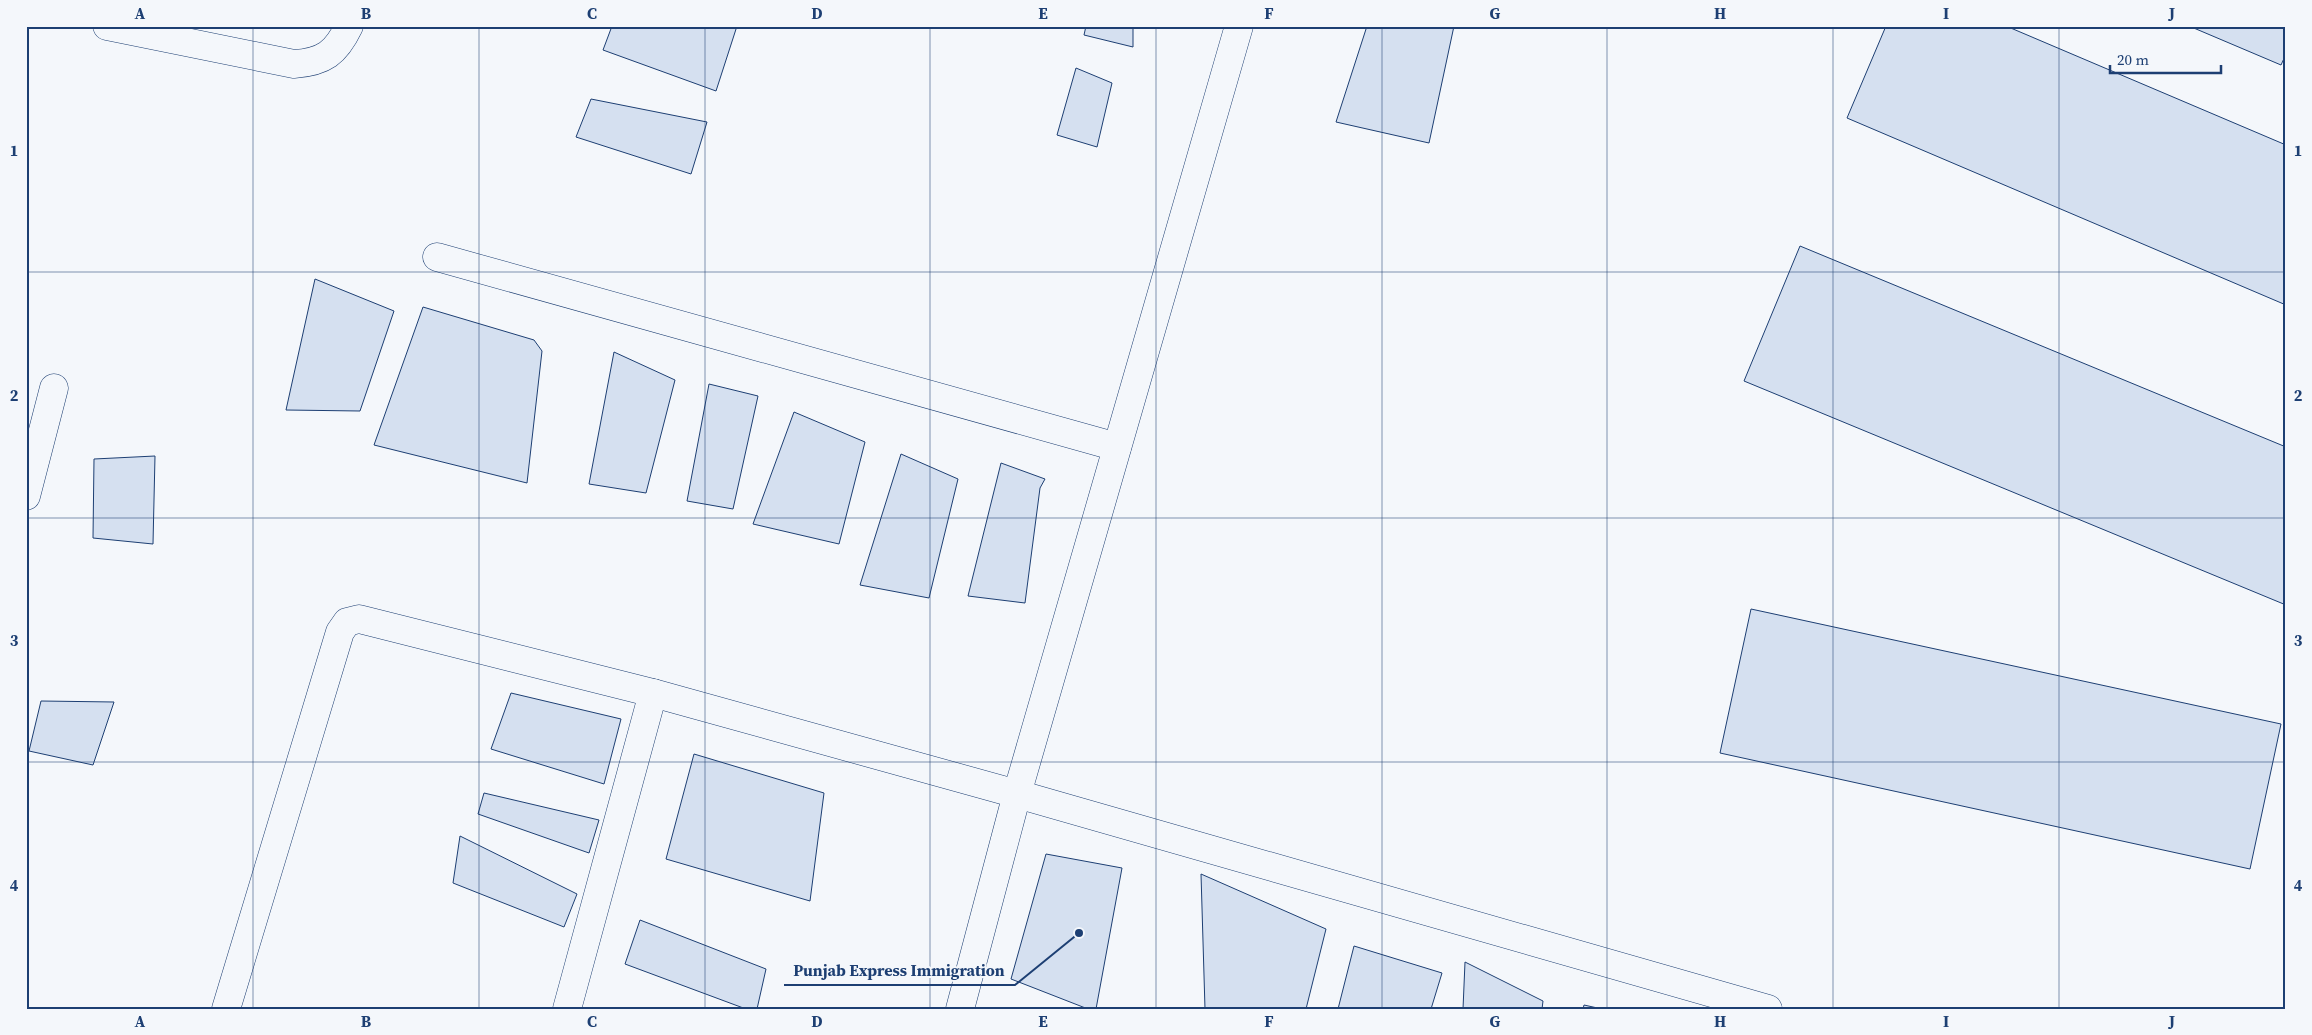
<svg xmlns="http://www.w3.org/2000/svg" width="2312" height="1035" viewBox="0 0 2312 1035" font-family="'Source Serif 4',serif">
<style>
.building{fill:#d5e0f0;stroke:#1d3f73}
.lines{fill:none;stroke-linecap:round;stroke-linejoin:round}
.minor-casing{stroke:#1d3f73;stroke-width:29}
.minor{stroke:#f4f7fb;stroke-width:28}
.grid{fill:none;stroke:#1d3f73;stroke-width:1;stroke-opacity:0.55}
.leader{fill:none;stroke:#1d3f73;stroke-width:2}
.callout-dot{fill:#1d3f73;stroke:#f4f7fb;stroke-width:2}
.callout-label{font-size:16px;text-anchor:middle;font-weight:bold;fill:#1d3f73;stroke:#f4f7fb;stroke-width:4;stroke-linejoin:round;paint-order:stroke}
.neatline{fill:none;stroke:#1d3f73;stroke-width:2}
.grid-label{font-size:16px;text-anchor:middle;font-weight:bold;fill:#1d3f73}
</style>
<rect width="100%" height="100%" fill="#f4f7fb"/>
<g class="building">
<polygon points="612,26 737,26 716,91 603,50"/>
<polygon points="1086,26 1133,26 1133,47 1084,35"/>
<polygon points="1367,26 1454,26 1429,143 1336,122"/>
<polygon points="1886,26 2006,26 2286,145 2286,305 1847,118"/>
<polygon points="2189,26 2286,26 2286,54 2281,65"/>
<polygon points="1076,68 1112,83 1097,147 1057,135"/>
<polygon points="591,99 707,122 691,174 576,137"/>
<polygon points="1800,246 2286,447 2286,605 1744,381"/>
<polygon points="315,279 394,311 360,411 286,410"/>
<polygon points="423,307 534,340 542,351 527,483 374,445"/>
<polygon points="614,352 675,380 646,493 589,484"/>
<polygon points="709,384 758,396 733,509 687,501"/>
<polygon points="794,412 865,442 839,544 753,524"/>
<polygon points="901,454 958,479 929,598 860,585"/>
<polygon points="155,456 153,544 93,538 94,459"/>
<polygon points="1001,463 1045,479 1040,488 1025,603 968,596"/>
<polygon points="1751,609 2281,724 2250,869 1720,753"/>
<polygon points="511,693 621,719 604,784 491,749"/>
<polygon points="41,701 114,702 93,765 29,751"/>
<polygon points="694,754 824,793 810,901 666,859"/>
<polygon points="484,793 599,820 589,853 478,814"/>
<polygon points="460,836 577,894 564,927 453,883"/>
<polygon points="1046,854 1122,868 1096,1009 1088,1009 1011,979"/>
<polygon points="1201,874 1326,929 1306,1009 1205,1009"/>
<polygon points="640,920 766,969 757,1009 746,1009 625,964"/>
<polygon points="1354,946 1442,973 1431,1009 1338,1009"/>
<polygon points="1465,962 1543,1001 1542,1009 1463,1009"/>
<polygon points="1584,1005 1602,1009 1583,1009"/>
</g>
<g class="lines">
<defs>
<g id="minor">
<path d="M107,26L294,64C324,62 336,53 349,26"/>
<polyline points="437,257 1117,447"/>
<polyline points="26,496 54,388"/>
<polyline points="226,1009 340,632 347,622 359,619 653,693 1017,794 1239,26"/>
<polyline points="567,1009 653,693"/>
<polyline points="960,1009 1017,794 1768,1009"/>
</g>
</defs>
<use href="#minor" class="minor-casing"/>
<use href="#minor" class="minor"/>
</g>
<path class="grid" d="M253,26V1009M479,26V1009M705,26V1009M930,26V1009M1156,26V1009M1382,26V1009M1607,26V1009M1833,26V1009M2059,26V1009M26,272H2286M26,518H2286M26,762H2286"/>
<path class="leader" d="M1079 933L1015 985H784"/>
<circle class="callout-dot" cx="1079" cy="933" r="5"/>
<g class="callout-label">
<text x="899" y="976">Punjab Express Immigration</text>
</g>
<rect width="2312" height="1035" fill="none" stroke="#f4f7fb" stroke-width="55"/>
<path d="M2110 65v8h111v-8" fill="none" stroke="#1d3f73" stroke-width="2.5"/>
<text x="2117" y="65" font-size="15" fill="#1d3f73" stroke="#f4f7fb" stroke-width="4" paint-order="stroke">20 m</text>
<rect x="28" y="28" width="2256" height="980" class="neatline"/>
<g class="grid-label">
<text x="140" y="19">A</text>
<text x="366" y="19">B</text>
<text x="592" y="19">C</text>
<text x="817" y="19">D</text>
<text x="1043" y="19">E</text>
<text x="1269" y="19">F</text>
<text x="1495" y="19">G</text>
<text x="1720" y="19">H</text>
<text x="1946" y="19">I</text>
<text x="2172" y="19">J</text>
<text x="14" y="156">1</text>
<text x="2298" y="156">1</text>
<text x="14" y="401">2</text>
<text x="2298" y="401">2</text>
<text x="14" y="646">3</text>
<text x="2298" y="646">3</text>
<text x="14" y="891">4</text>
<text x="2298" y="891">4</text>
<text x="140" y="1027">A</text>
<text x="366" y="1027">B</text>
<text x="592" y="1027">C</text>
<text x="817" y="1027">D</text>
<text x="1043" y="1027">E</text>
<text x="1269" y="1027">F</text>
<text x="1495" y="1027">G</text>
<text x="1720" y="1027">H</text>
<text x="1946" y="1027">I</text>
<text x="2172" y="1027">J</text>
</g>
</svg>
